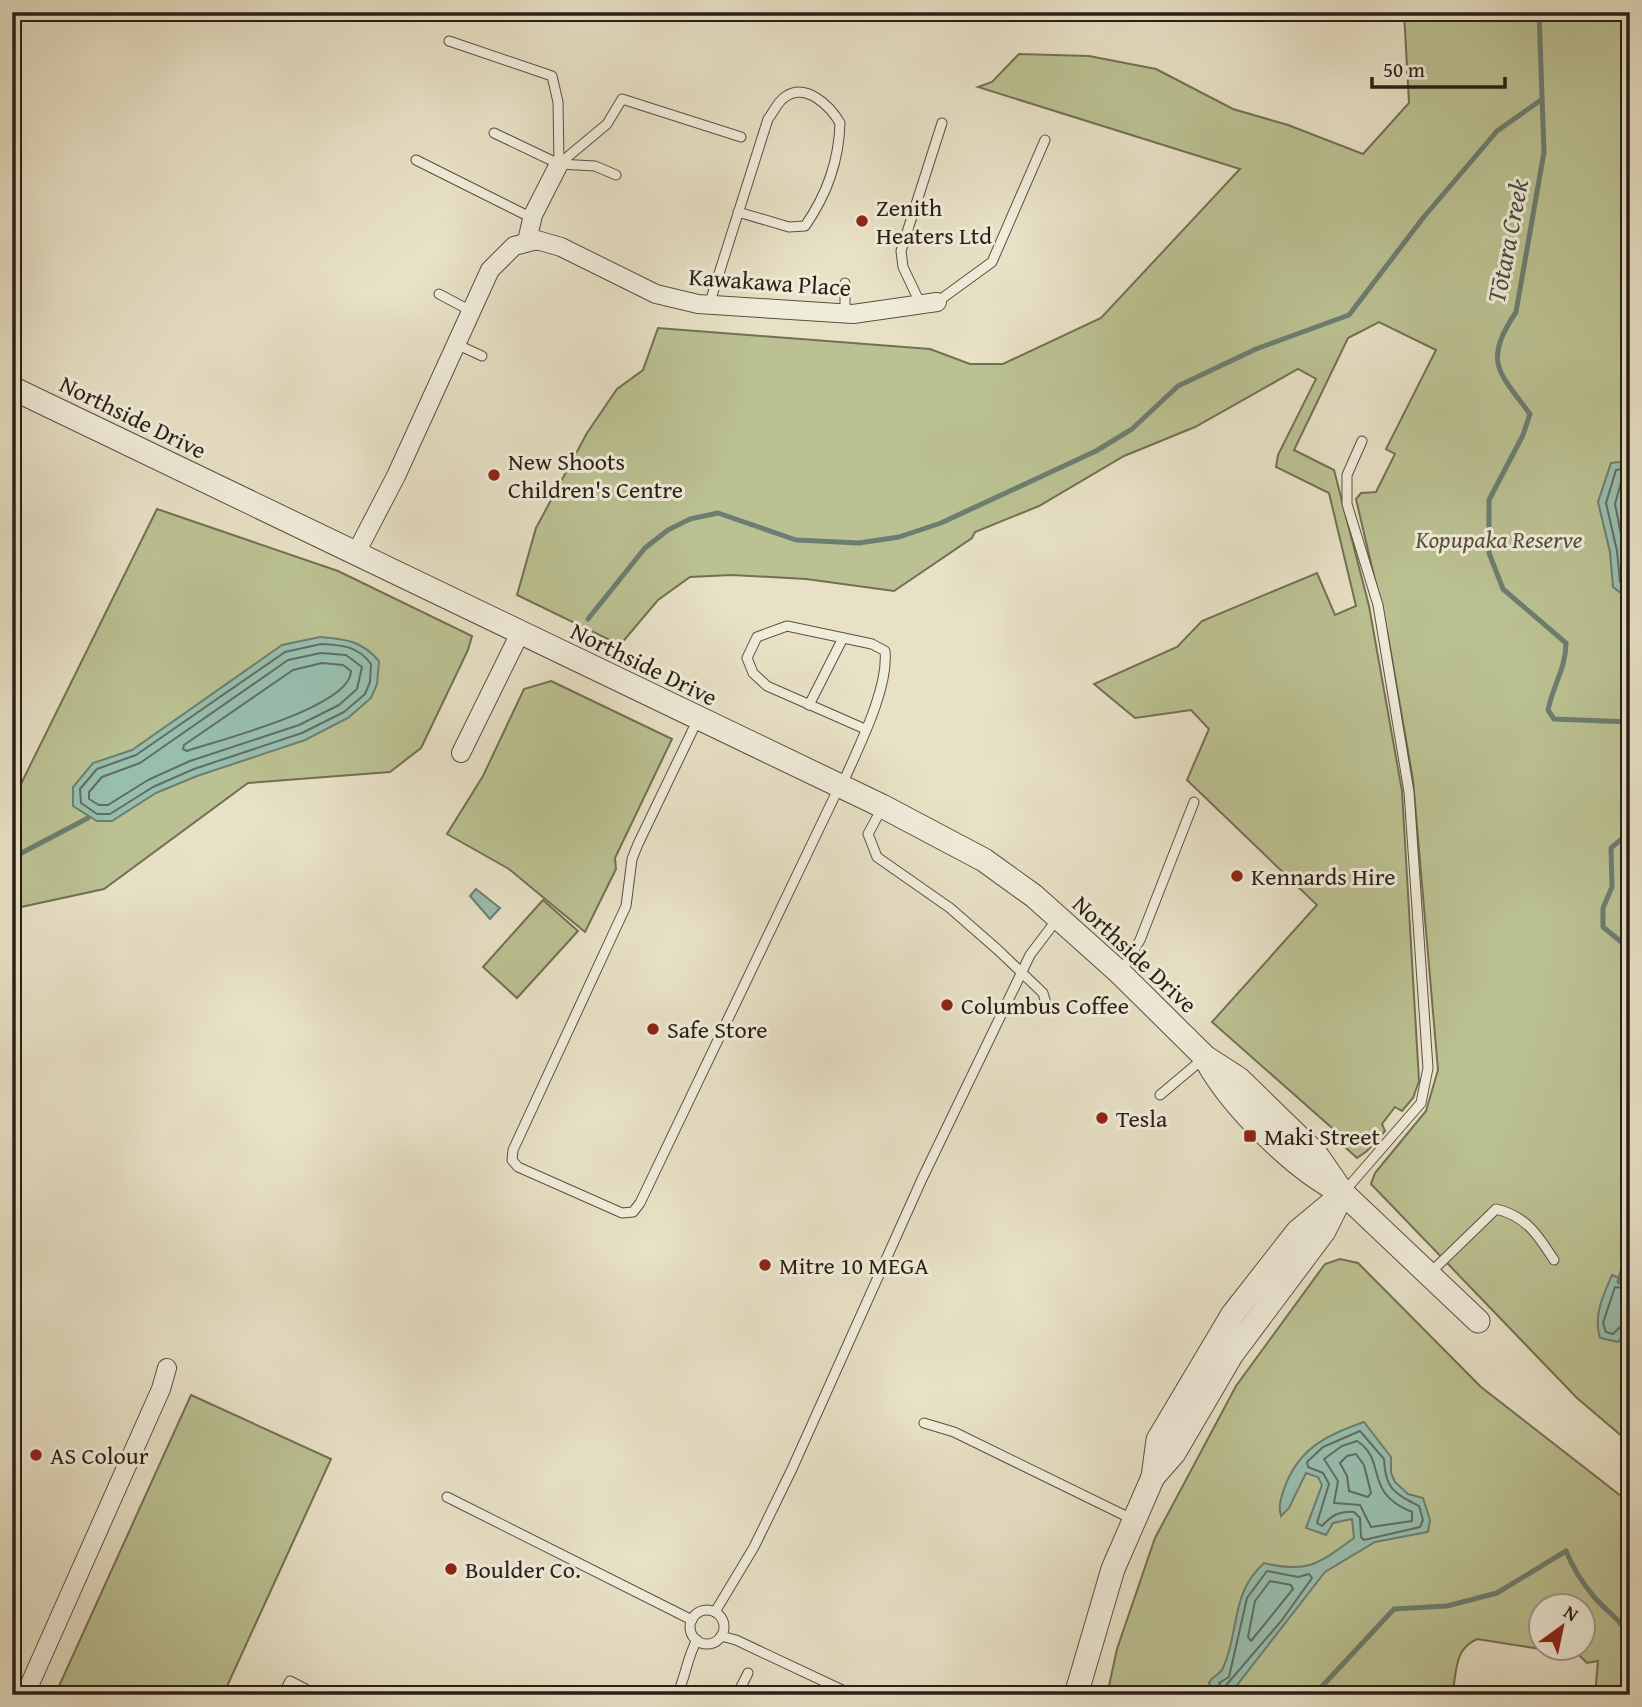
<svg xmlns="http://www.w3.org/2000/svg" width="1642" height="1707" viewBox="0 0 1642 1707" font-family="'Gentium Book Plus',serif">
<style>
.green{fill:#bbc192;stroke:#727054;stroke-width:2;fill-rule:evenodd}
.water{fill:#98beae;stroke:#6c7e71;stroke-width:2}
.lines{fill:none;stroke-linecap:round;stroke-linejoin:round}
.shore{stroke:#606e62;stroke-width:2}
.stream{stroke:#6c7e71;stroke-width:5}
.service-casing{stroke:#595042;stroke-width:11}
.minor-casing{stroke:#595042;stroke-width:20}
.tertiary-casing{stroke:#595042;stroke-width:25}
.service{stroke:#f0ecda;stroke-width:9}
.minor{stroke:#f0ecda;stroke-width:18}
.tertiary{stroke:#f0ecda;stroke-width:23}
.poi-dot{fill:#8f2418;stroke:#f0ecda;stroke-width:2.5}
.labels{text-anchor:middle;dominant-baseline:central;stroke-width:6;stroke-linejoin:round;paint-order:stroke}
.poi-label{font-size:24px;fill:#291f16;stroke:#f0ecda;text-anchor:start}
.street-label{font-size:24px;fill:#291f16;stroke:#f0ecda}
.park-label{font-size:24px;font-style:italic;fill:#55503b;stroke:#f0ecda}
.water-label{font-size:26px;font-style:italic;fill:#4a4f44;stroke:#f0ecda}
</style>
<rect width="100%" height="100%" fill="#e8e1c6"/>
<filter id="stains"><feTurbulence type="fractalNoise" baseFrequency=".00286" numOctaves="4"/><feColorMatrix values="0 0 0 0 .2 0 0 0 0 .09 0 0 0 0 .02 0 0 0 .5 -.17"/></filter>
<radialGradient id="worn" r=".72"><stop offset=".6" stop-color="#630" stop-opacity="0"/><stop offset="1" stop-color="#630" stop-opacity=".3"/></radialGradient>
<g class="green">
<polygon points="1404,12 1630,12 1630,1443 1577,1398 1371,1184 1375,1173 1426,1111 1438,1070 1413,780 1388,636 1356,499 1361,493 1376,492 1395,454 1386,449 1436,350 1379,322 1348,338 1294,450 1334,470 1369,606 1402,791 1419,1081 1413,1098 1402,1111 1395,1107 1382,1124 1385,1131 1367,1151 1357,1158 1336,1139 1340,1135 1212,1022 1317,905 1187,780 1209,729 1191,710 1135,718 1094,684 1177,647 1202,621 1317,573 1335,615 1356,606 1329,493 1276,467 1278,455 1316,379 1298,369 1195,427 1124,456 1039,506 975,532 972,538 894,591 806,579 732,575 690,577 658,600 620,645 517,595 536,528 587,433 617,389 643,370 658,328 930,349 970,364 1003,364 1101,318 1240,169 978,87 992,82 1019,54 1089,56 1156,69 1233,109 1288,125 1363,154 1409,103"/>
<polygon points="157,509 338,571 472,636 468,650 421,748 390,772 248,783 104,889 12,909 12,802"/>
<polygon points="551,681 672,739 615,858 616,869 585,932 509,869 447,834 483,776 524,689"/>
<polygon points="543,900 578,931 517,998 483,967"/>
<path d="M1340,1259L1358,1263L1481,1387L1630,1503V1695H1595L1598,1661L1587,1663L1579,1655L1477,1639C1455,1649 1457,1668 1453,1690L1442,1688L1440,1695H1107L1117,1649L1155,1538L1236,1386L1325,1264ZM1540,1606H1582V1648H1540Z"/>
<polygon points="191,1395 331,1459 223,1695 55,1695"/>
</g>
<g class="water">
<polygon points="1630,461 1630,600 1613,587 1610,552 1598,502 1611,463"/>
<path d="M320,637C346,639 362,641 379,661L377,684L371,698L348,718L305,740L197,776L156,793L112,821H97L73,806V787L93,763L132,750L282,645Z"/>
<polygon points="476,889 500,908 490,919 470,896"/>
<path d="M1612,1275L1628,1282L1627,1330L1618,1342L1600,1338C1593,1316 1603,1296 1612,1275Z"/>
<path d="M1364,1422L1391,1457V1473L1395,1482L1408,1494L1423,1498L1430,1520L1428,1532L1375,1542L1325,1572L1230,1694L1215,1695L1209,1683C1212,1676 1220,1675 1223,1668C1240,1630 1230,1594 1264,1563C1309,1574 1319,1563 1354,1538L1352,1519L1333,1523L1326,1535L1306,1528L1322,1485L1318,1477L1306,1473L1289,1508L1281,1516C1278,1505 1281,1499 1284,1489C1298,1449 1326,1435 1364,1422Z"/>
</g>
<g class="lines">
<g class="shore">
<polyline points="1630,468 1616,470 1606,503 1617,551 1620,582 1630,591"/>
<polyline points="1630,477 1622,479 1615,504 1630,580"/>
<path d="M321,644C342,645 358,646 371,664L370,682L365,694L344,712L302,733L194,769L153,787L110,814H97L81,803L80,789L97,769L136,755L285,652Z"/>
<polygon points="321,653 346,655 362,667 357,689 339,705 299,725 190,761 148,780 108,805 99,805 89,799 89,792 102,777 140,763 288,660"/>
<path d="M322,663L343,665L351,671C351,707 219,740 187,751L183,749L184,745L293,670Z"/>
<polyline points="1630,1289 1615,1287 1603,1323 1606,1332 1613,1334 1623,1324 1630,1323"/>
<path d="M1360,1431L1384,1459C1385,1489 1394,1493 1419,1506L1423,1520L1420,1527L1364,1540L1361,1537L1360,1518L1354,1512C1340,1510 1331,1516 1322,1526L1317,1523L1329,1484L1323,1473L1308,1467L1307,1462L1323,1447Z"/>
<path d="M1357,1441C1388,1461 1362,1492 1412,1512V1521L1371,1527L1360,1505L1334,1503L1338,1481L1324,1459L1342,1446Z"/>
<polygon points="1356,1454 1364,1465 1371,1493 1368,1497 1349,1491 1347,1476 1340,1463 1347,1456"/>
<polygon points="1267,1571 1298,1577 1309,1574 1312,1578 1282,1620 1222,1690 1219,1683 1229,1677 1247,1598"/>
<polygon points="1270,1581 1291,1585 1293,1589 1251,1641 1248,1637 1255,1601"/>
</g>
<g class="stream">
<path d="M1539,12L1544,152L1516,312C1483,362 1498,371 1530,414L1523,435L1489,500V553L1503,589L1566,643C1566,668 1553,685 1548,710L1554,719L1630,722"/>
<polyline points="588,619 645,548 668,530 690,519 718,513 796,540 859,543 899,537 941,523 1096,451 1132,429 1178,386 1256,349 1349,315 1423,218 1497,131 1541,100"/>
<polyline points="1630,832 1611,848 1612,887 1603,908 1603,927 1630,949"/>
<polyline points="12,858 88,818"/>
<polyline points="1630,1062 1623,1096 1630,1106"/>
<polyline points="1619,1282 1630,1244"/>
<path d="M1314,1695L1394,1609L1447,1606L1497,1593L1566,1551C1573,1568 1583,1584 1595,1598C1610,1615 1620,1617 1630,1640"/>
</g>
<defs>
<g id="service">
<polyline points="449,41 552,76 558,102 559,164"/>
<polyline points="494,133 559,164 595,166 616,175"/>
<polyline points="416,160 532,218"/>
<polyline points="559,164 607,124 622,99 741,137"/>
<polyline points="845,283 845,314"/>
<polyline points="439,294 471,311"/>
<polyline points="937,302 992,262 1045,140"/>
<path d="M709,305L768,119C773,113 778,101 785,97C806,82 830,106 840,123C839,160 826,196 805,226L789,227L738,212"/>
<polyline points="921,305 903,267 901,251 942,123"/>
<polyline points="456,344 482,356"/>
<polyline points="809,705 843,638"/>
<polyline points="698,719 638,844 632,859 626,906 513,1150 512,1160 518,1167 622,1213 633,1212 640,1203 839,787"/>
<path d="M842,785C857,750 889,689 885,651L872,644L787,626L757,637L747,658L753,673L767,686L865,729"/>
<polyline points="882,808 868,834 877,857 950,908 998,950 1043,993 1047,1007"/>
<polyline points="1121,972 1140,940 1194,802"/>
<polyline points="1160,1095 1204,1058"/>
<polyline points="1343,1193 1421,1103 1428,1068 1409,792 1378,605 1347,504 1347,475 1362,441"/>
<path d="M1429,1274L1496,1209C1526,1216 1538,1235 1554,1260"/>
<polyline points="924,1423 954,1432 1134,1520"/>
<polyline points="447,1497 692,1620"/>
<circle cx="707" cy="1627" r="17"/>
<polyline points="715,1612 754,1547 792,1469 922,1179 1030,955 1058,918"/>
<polyline points="721,1636 736,1640 853,1695"/>
<polyline points="283,1695 290,1681 317,1695"/>
<path d="M677,1695C686,1676 687,1657 697,1640"/>
<polyline points="737,1695 748,1673"/>
</g>
<g id="minor">
<polyline points="527,241 533,215 559,164"/>
<polyline points="356,553 396,476 490,270 514,246 537,240 561,247 656,294 698,304 853,314 937,302"/>
<polyline points="461,753 520,633"/>
<polyline points="25,1695 161,1389 167,1368"/>
</g>
<g id="tertiary">
<polyline points="12,388 882,806 984,860 1034,896 1120,973 1205,1057 1239,1079 1316,1154 1343,1193 1478,1321"/>
<path d="M1208,1063C1233,1107 1294,1168 1339,1191"/>
<polyline points="1153,1477 1158,1440 1233,1314 1298,1231 1339,1197"/>
<polyline points="1076,1695 1113,1569 1153,1477 1174,1453 1232,1354 1324,1231 1343,1193"/>
</g>
</defs>
<use href="#service" class="service-casing"/>
<use href="#minor" class="minor-casing"/>
<use href="#tertiary" class="tertiary-casing"/>
<use href="#service" class="service"/>
<use href="#minor" class="minor"/>
<use href="#tertiary" class="tertiary"/>
</g>
<g class="poi-dot">
<circle cx="862" cy="221" r="7"/>
<circle cx="494" cy="475" r="7"/>
<circle cx="1237" cy="876" r="7"/>
<circle cx="947" cy="1005" r="7"/>
<circle cx="653" cy="1029" r="7"/>
<circle cx="1102" cy="1118" r="7"/>
<rect x="1243" y="1129" width="14" height="14" rx="3.5"/>
<circle cx="765" cy="1265" r="7"/>
<circle cx="36" cy="1455" r="7"/>
<circle cx="451" cy="1569" r="7"/>
</g>
<g class="labels">
<g class="poi-label">
<text x="876" y="207">Zenith<tspan x="876" dy="28">Heaters Ltd</tspan></text>
<text x="508" y="461">New Shoots<tspan x="508" dy="28">Children's Centre</tspan></text>
<text x="1251" y="876">Kennards Hire</text>
<text x="961" y="1005">Columbus Coffee</text>
<text x="667" y="1029">Safe Store</text>
<text x="1116" y="1118">Tesla</text>
<text x="1264" y="1136">Maki Street</text>
<text x="779" y="1265">Mitre 10 MEGA</text>
<text x="50" y="1455">AS Colour</text>
<text x="465" y="1569">Boulder Co.</text>
</g>
<g class="street-label">
<text transform="translate(770 282) rotate(4)">Kawakawa Place</text>
<text transform="translate(133 417) rotate(26)">Northside Drive</text>
<text transform="translate(644 664) rotate(26)">Northside Drive</text>
<text transform="translate(1135 954) rotate(43)">Northside Drive</text>
</g>
<g class="park-label">
<text x="1499" y="539">Kopupaka Reserve</text>
</g>
<g class="water-label">
<text transform="translate(1507 241) rotate(-79)">Tōtara Creek</text>
</g>
</g>
<rect width="1642" height="1707" fill="none" stroke="#e8e1c6" stroke-width="42"/>
<rect x="14" y="14" width="1614" height="1679" fill="none" stroke="#291f16" stroke-width="3.5"/>
<rect x="21" y="21" width="1600" height="1665" fill="none" stroke="#291f16" stroke-width="2"/>
<g transform="translate(1562 1627) rotate(33)"><circle r="33" fill="#f0ecda" stroke="#a09a8c" stroke-width="2"/>
<path d="M0-5L12 26L0 18L-12 26Z" fill="#8f2418"/>
<text y="-10" font-size="19" font-weight="bold" text-anchor="middle" fill="#291f16">N</text>
</g>
<path d="M1372 77v10h133v-10" fill="none" stroke="#291f16" stroke-width="3.5"/>
<text x="1383" y="77" font-size="21" fill="#291f16" stroke="#f0ecda" stroke-width="5" paint-order="stroke">50 m</text>
<rect width="100%" height="100%" filter="url(#stains)"/>
<rect width="100%" height="100%" fill="url(#worn)"/>
</svg>
